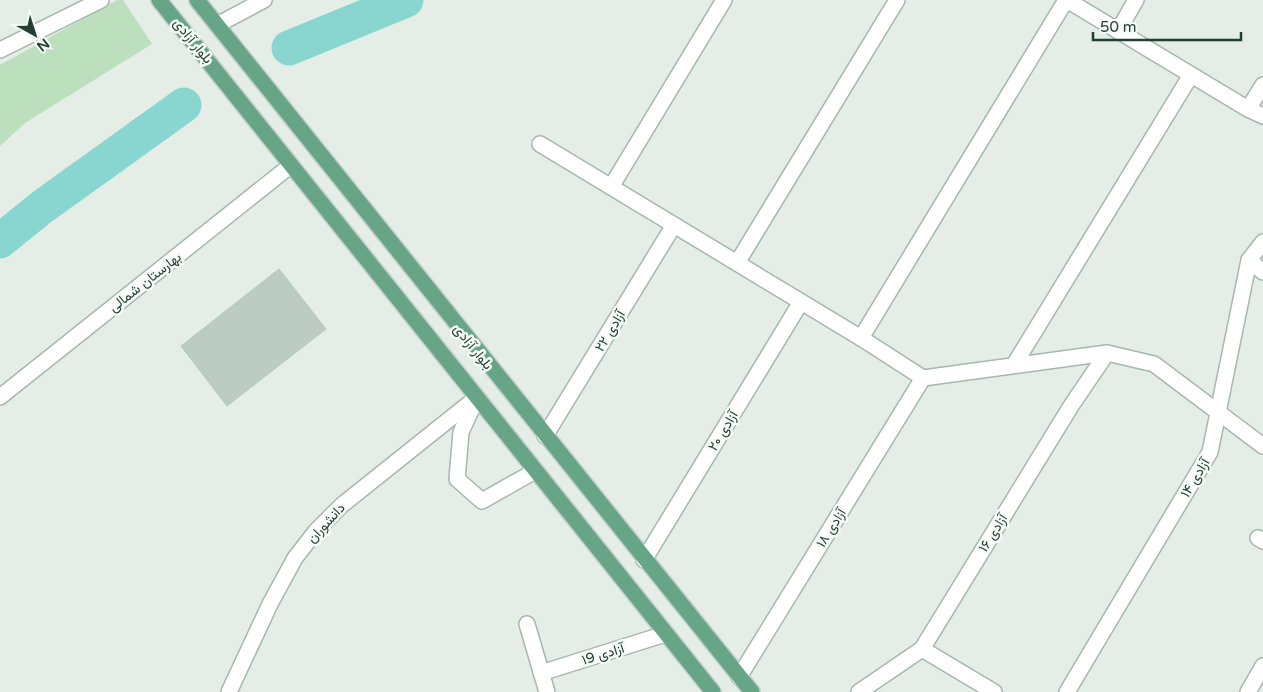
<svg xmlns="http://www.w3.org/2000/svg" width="1263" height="692" viewBox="0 0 1263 692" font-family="'Varela Round',Vazirmatn,sans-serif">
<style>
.green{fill:#bce0bd}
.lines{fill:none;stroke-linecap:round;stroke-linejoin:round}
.river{stroke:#89d6d0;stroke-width:35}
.building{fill:#bcccc2;stroke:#b6c8bc}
.minor-casing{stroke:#a6b7ad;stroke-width:18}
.major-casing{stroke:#c1cac6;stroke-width:18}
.minor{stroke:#fff;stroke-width:15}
.major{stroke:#66a687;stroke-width:15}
.labels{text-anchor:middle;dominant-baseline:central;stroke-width:5;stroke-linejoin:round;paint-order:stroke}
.street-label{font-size:14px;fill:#224132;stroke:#f5faf6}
</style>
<rect width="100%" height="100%" fill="#e4eee7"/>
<polygon class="green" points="117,0 123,0 152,44 25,123 0,146 0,65"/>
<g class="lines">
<g class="river">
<polyline points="289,48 406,0"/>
<polyline points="0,241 42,207 184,105"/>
</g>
</g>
<polygon class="building" points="279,269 326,329 227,406 181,346"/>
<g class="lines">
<defs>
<g id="minor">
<polyline points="1067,0 1248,109 1263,116"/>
<polyline points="217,25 264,0"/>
<polyline points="1118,31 1136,0"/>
<polyline points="0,50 101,0"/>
<polyline points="1248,109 1263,85"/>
<polyline points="540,144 861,338 923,378 1107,353 1154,364 1263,446"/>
<polyline points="611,187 724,0"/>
<polyline points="1249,260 1263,272"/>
<polyline points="737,263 897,0"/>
<polyline points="861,338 1066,0"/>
<polyline points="1014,365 1191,75"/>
<polyline points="0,397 290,166"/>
<polyline points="475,402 461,432 457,479 482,501 535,471"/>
<polyline points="545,436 674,225"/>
<polyline points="1258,538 1263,541"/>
<polyline points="644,560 801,302"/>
<polyline points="527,624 547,692"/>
<polyline points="922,649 994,692"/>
<polyline points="541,673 665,634"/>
<polyline points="739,677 923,378"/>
<polyline points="229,692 270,604 295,558 316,531 342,505 476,398"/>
<polyline points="859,692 922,649 1071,406 1107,353"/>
<polyline points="1067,692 1210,452 1249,260 1263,242"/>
<polyline points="1248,692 1263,666"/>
</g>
<g id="major">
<polyline points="159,0 713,692"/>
<polyline points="197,0 752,692"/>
</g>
</defs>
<use href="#minor" class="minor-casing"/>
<use href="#major" class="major-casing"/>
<use href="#minor" class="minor"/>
<use href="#major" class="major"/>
</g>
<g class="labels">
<g class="street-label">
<text transform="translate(193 41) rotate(51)">بلوار آزادی</text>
<text transform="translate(145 282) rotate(-38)">بهارستان شمالی</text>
<text transform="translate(610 331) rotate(-59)">آزادی ۲۲</text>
<text transform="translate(473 347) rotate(51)">بلوار آزادی</text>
<text transform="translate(723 431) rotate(-59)">آزادی ۲۰</text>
<text transform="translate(1195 478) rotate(-59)">آزادی ۱۴</text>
<text transform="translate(326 523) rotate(-47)">دانشوران</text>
<text transform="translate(831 528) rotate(-58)">آزادی ۱۸</text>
<text transform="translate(993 533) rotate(-58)">آزادی ۱۶</text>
<text transform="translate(603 654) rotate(-17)">آزادی ۱9</text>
</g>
</g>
<g transform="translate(35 35) rotate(141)" stroke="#f5faf6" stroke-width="4" paint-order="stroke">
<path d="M0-4L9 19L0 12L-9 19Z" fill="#224132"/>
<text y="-8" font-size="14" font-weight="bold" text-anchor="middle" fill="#224132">N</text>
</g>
<path d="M1093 32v8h148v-8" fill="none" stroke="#224132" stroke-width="2.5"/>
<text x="1100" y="32" font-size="15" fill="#224132" stroke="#f5faf6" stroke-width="4" paint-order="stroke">50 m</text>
</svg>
